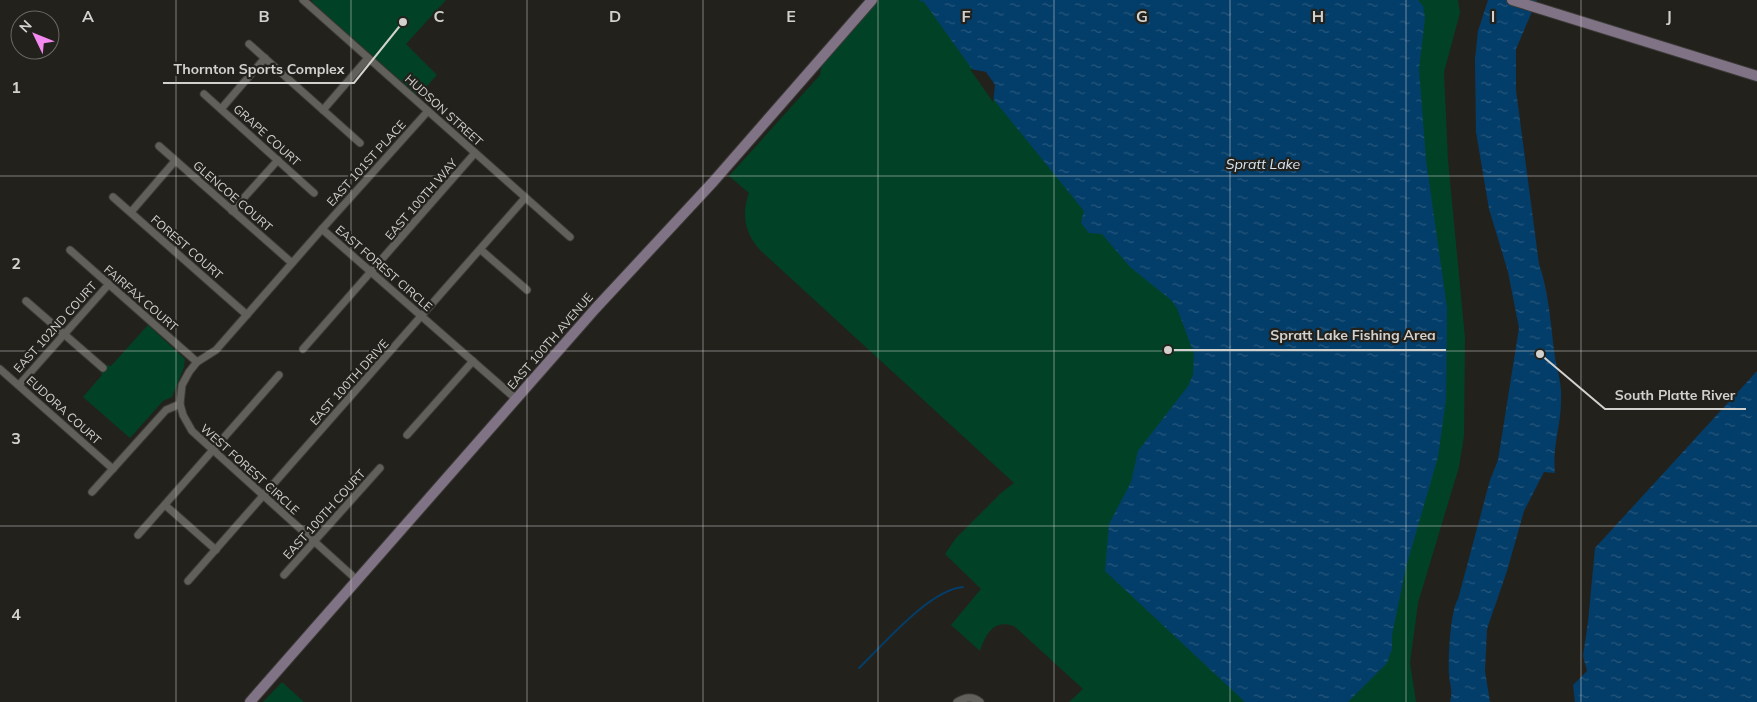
<svg xmlns="http://www.w3.org/2000/svg" width="1757" height="702" viewBox="0 0 1757 702" font-family="Mulish,sans-serif">
<style>
.green{fill:#014226}
.water{fill:url(#water-ripples)}
.pier{fill:#23211c}
.lines{fill:none;stroke-linecap:round;stroke-linejoin:round}
.stream{stroke:#033d69;stroke-width:2}
.street-casing{stroke:#3c3b37;stroke-width:9}
.secondary-casing{stroke:#3c3b37;stroke-width:12}
.street{stroke:#62605a;stroke-width:7}
.secondary{stroke:#817386;stroke-width:10}
.grid{fill:none;stroke:#d2d1ce;stroke-width:1;stroke-opacity:0.55}
.labels{text-anchor:middle;dominant-baseline:central;stroke-width:4.5;stroke-linejoin:round;paint-order:stroke}
.street-label{font-size:12px;fill:#d2d1ce;stroke:#23211c}
.water-label{font-size:14px;font-style:italic;fill:#d7e5f3;stroke:#23211c}
.grid-label{font-size:16px;text-anchor:middle;font-weight:bold;fill:#d2d1ce;stroke:#23211c;stroke-width:4.5;stroke-linejoin:round;paint-order:stroke}
.leader{fill:none;stroke:#d2d1ce;stroke-width:2}
.callout-dot{fill:#d2d1ce;stroke:#23211c;stroke-width:2}
.callout-label{font-size:14px;text-anchor:middle;font-weight:bold;fill:#d2d1ce;stroke:#23211c;stroke-width:4.5;stroke-linejoin:round;paint-order:stroke}
</style>
<defs>
<pattern id="water-ripples" width="26" height="14" patternUnits="userSpaceOnUse" patternTransform="scale(1.25)"><rect width="26" height="14" fill="#033d69"/><path d="M2 4q2-2 4 0t4 0M15 11q2-2 4 0t4 0" fill="none" stroke="#27587d"/></pattern>
</defs>
<rect width="100%" height="100%" fill="#23211c"/>
<g class="green">
<polygon points="312,0 446,0 406,44 437,75 418,96 313,3"/>
<path d="M876,0H1458L1460,13L1444,72L1448,160L1465,338L1464,436L1459,467L1418,603L1410,663L1416,702H1069L1083,689L1014,626C994,619 986,633 980,651L951,625L981,589L945,554L956,538L1001,493L1014,483L760,250C745,233 741,215 749,193L729,176L820,75L822,63Z"/>
<polygon points="148,325 185,359 184,367 172,397 163,401 130,438 83,397 102,375 101,372 107,365 111,366"/>
<polygon points="282,682 304,702 263,702"/>
</g>
<g class="water">
<polygon points="918,0 1418,0 1423,6 1425,18 1419,69 1426,160 1447,308 1446,400 1438,457 1406,567 1392,635 1392,649 1387,663 1348,702 1245,702 1105,571 1109,524 1131,482 1138,451 1188,386 1193,375 1194,354 1177,308 1171,300 1130,267 1102,234 1089,233 1081,223 1084,211 995,101 924,2"/>
<path d="M1488,0H1537L1516,49V90L1539,264C1549,292 1551,328 1555,358C1558,372 1562,386 1561,400C1561,427 1552,445 1555,473L1544,472L1524,511L1507,571L1487,629L1485,671L1490,702H1450C1453,691 1450,686 1449,675C1448,658 1450,612 1458,599L1490,480L1498,460L1519,328L1508,272L1489,209L1476,132L1475,59L1478,31Z"/>
<polygon points="1757,371 1757,702 1575,702 1573,685 1587,671 1583,656 1588,622 1595,548"/>
</g>
<polygon class="pier" points="970,69 986,72 995,85 993,102"/>
<g class="lines">
<path class="stream" d="M859,668C883,645 929,590 963,587"/>
<defs>
<g id="street">
<polyline points="303,0 570,237"/>
<polyline points="249,44 360,143"/>
<polyline points="204,94 314,193"/>
<polyline points="221,109 265,58"/>
<polyline points="323,110 368,58"/>
<polyline points="159,146 292,263"/>
<polyline points="113,197 247,315"/>
<polyline points="232,211 278,160"/>
<polyline points="131,212 175,161"/>
<polyline points="322,229 428,111"/>
<polyline points="70,250 197,362"/>
<polyline points="481,250 527,290"/>
<polyline points="26,301 103,368"/>
<polyline points="303,349 475,153"/>
<polyline points="0,369 113,469"/>
<polyline points="19,385 109,284"/>
<polyline points="407,435 473,361"/>
<polyline points="92,492 166,410 180,404"/>
<polyline points="165,505 216,550"/>
<polyline points="138,535 279,375"/>
<polyline points="284,575 380,468"/>
<polyline points="357,580 192,431 183,415 180,404 182,385 189,372 197,362 216,350 322,229 516,399"/>
<polyline points="188,581 525,198"/>
<path d="M957,702C965,697 973,696 980,702"/>
</g>
<g id="secondary">
<polyline points="1512,0 1757,76"/>
<polyline points="250,702 595,309 713,182 872,0"/>
</g>
</defs>
<use href="#street" class="street-casing"/>
<use href="#secondary" class="secondary-casing"/>
<use href="#street" class="street"/>
<use href="#secondary" class="secondary"/>
</g>
<path class="grid" d="M176,0V702M351,0V702M527,0V702M703,0V702M878,0V702M1054,0V702M1230,0V702M1406,0V702M1581,0V702M0,176H1757M0,351H1757M0,526H1757"/>
<g class="labels">
<g class="street-label">
<text transform="translate(444 110) rotate(42)">HUDSON STREET</text>
<text transform="translate(267 135) rotate(42)">GRAPE COURT</text>
<text transform="translate(366 163) rotate(-48)">EAST 101ST PLACE</text>
<text transform="translate(233 196) rotate(41)">GLENCOE COURT</text>
<text transform="translate(421 199) rotate(-49)">EAST 100TH WAY</text>
<text transform="translate(187 247) rotate(41)">FOREST COURT</text>
<text transform="translate(384 268) rotate(41)">EAST FOREST CIRCLE</text>
<text transform="translate(141 298) rotate(41)">FAIRFAX COURT</text>
<text transform="translate(55 327) rotate(-48)">EAST 102ND COURT</text>
<text transform="translate(550 341) rotate(-49)">EAST 100TH AVENUE</text>
<text transform="translate(349 382) rotate(-48)">EAST 100TH DRIVE</text>
<text transform="translate(64 410) rotate(42)">EUDORA COURT</text>
<text transform="translate(250 469) rotate(42)">WEST FOREST CIRCLE</text>
<text transform="translate(324 514) rotate(-48)">EAST 100TH COURT</text>
</g>
<g class="water-label">
<text x="1263" y="164">Spratt Lake</text>
</g>
</g>
<g class="grid-label">
<text x="88" y="22">A</text>
<text x="264" y="22">B</text>
<text x="439" y="22">C</text>
<text x="615" y="22">D</text>
<text x="791" y="22">E</text>
<text x="966" y="22">F</text>
<text x="1142" y="22">G</text>
<text x="1318" y="22">H</text>
<text x="1493" y="22">I</text>
<text x="1669" y="22">J</text>
<text x="16" y="93">1</text>
<text x="16" y="269">2</text>
<text x="16" y="444">3</text>
<text x="16" y="620">4</text>
</g>
<path class="leader" d="M403 22L354 83H163M1168 350L1261 350H1446M1540 354L1605 409H1746"/>
<g class="callout-dot">
<circle cx="403" cy="22" r="5"/>
<circle cx="1168" cy="350" r="5"/>
<circle cx="1540" cy="354" r="5"/>
</g>
<g class="callout-label">
<text x="259" y="74">Thornton Sports Complex</text>
<text x="1353" y="340">Spratt Lake Fishing Area</text>
<text x="1675" y="400">South Platte River</text>
</g>
<g transform="translate(35 35) rotate(313)"><circle r="24" fill="#23211c" stroke="#696763"/>
<path d="M0-4L9 19L0 12L-9 19Z" fill="#f489ef"/>
<text y="-8" font-size="14" font-weight="bold" text-anchor="middle" fill="#d2d1ce">N</text>
</g>
</svg>
